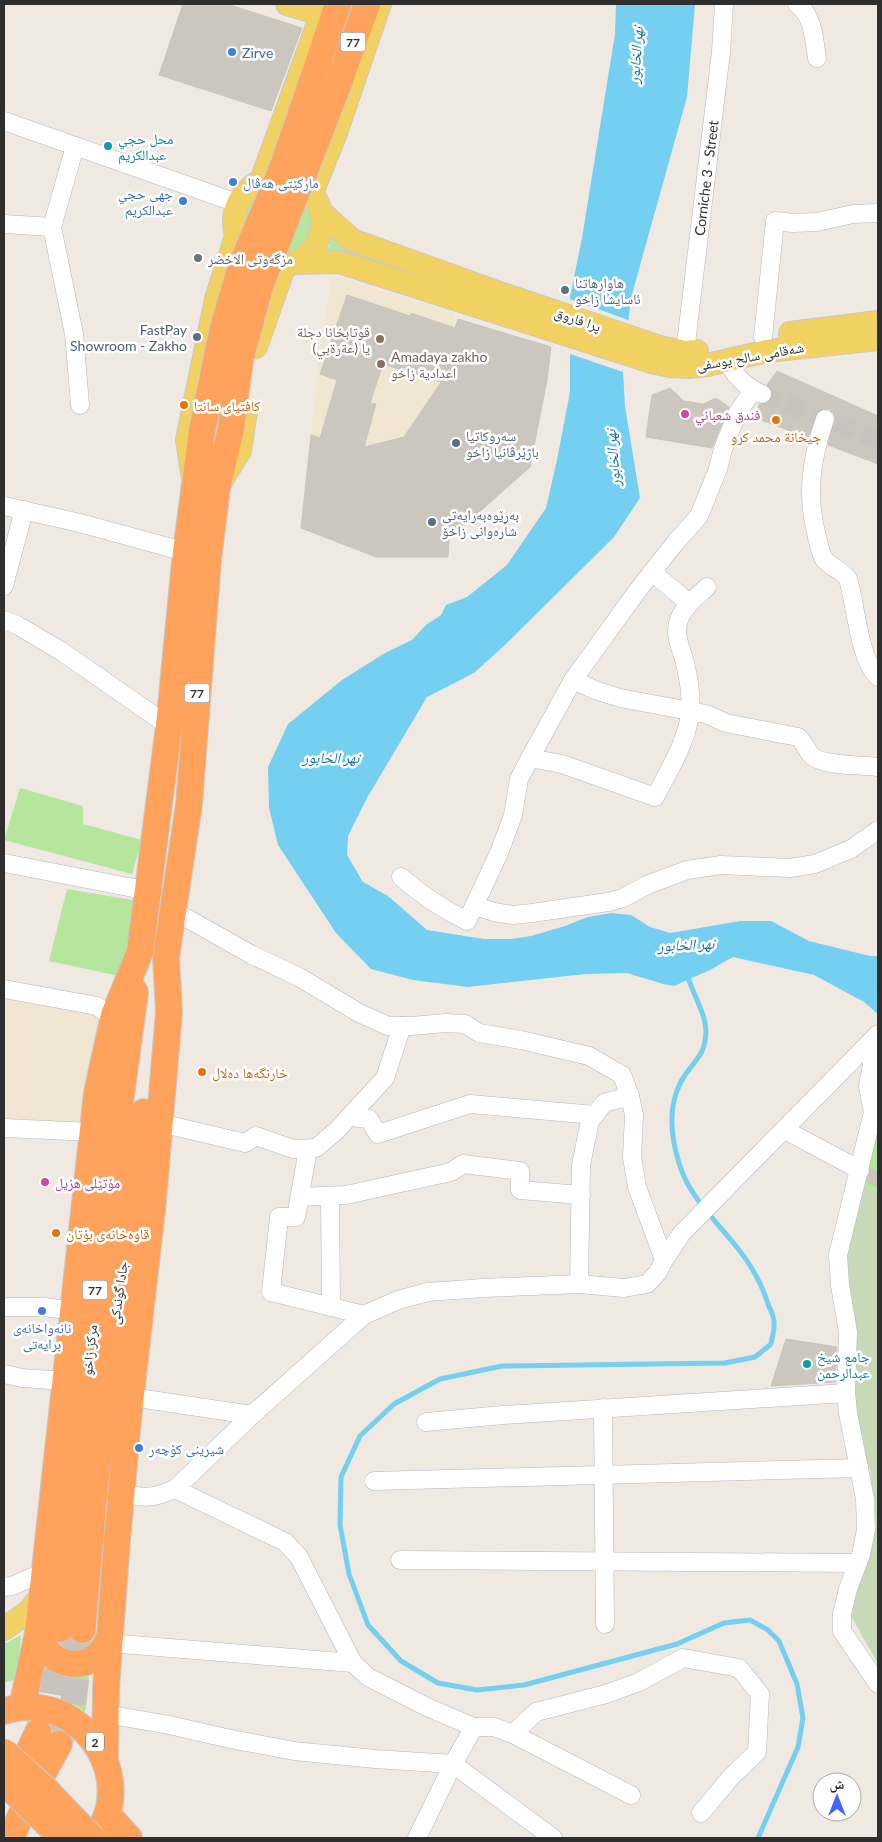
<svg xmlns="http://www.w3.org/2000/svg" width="882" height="1842" viewBox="0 0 882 1842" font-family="Lato,'Noto Naskh Arabic',sans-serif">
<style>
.education{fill:#f0e6d1}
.green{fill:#b6e59e}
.cemetery{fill:#c8d9b8}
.water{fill:#75cff0}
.pier{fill:#efe9e1}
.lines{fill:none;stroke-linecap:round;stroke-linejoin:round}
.stream{stroke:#75cff0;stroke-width:5}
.building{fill:#cbc7bf;stroke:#cbc5ba;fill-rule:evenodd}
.minor-tunnel{stroke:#c8c4bd;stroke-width:18;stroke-dasharray:18 9;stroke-linecap:butt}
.highway-tunnel{stroke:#c8c4bd;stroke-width:26;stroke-dasharray:26 13;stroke-linecap:butt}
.minor-casing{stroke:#b4b7c1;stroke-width:19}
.major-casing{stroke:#c9c9c9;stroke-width:24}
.highway-casing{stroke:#c9c9c9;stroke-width:28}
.minor{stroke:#fff;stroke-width:18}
.major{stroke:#f2d163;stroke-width:22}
.highway{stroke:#ffa35c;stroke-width:26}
.highway-bridge-casing{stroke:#c9c9c9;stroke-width:28;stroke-linecap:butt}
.highway-bridge{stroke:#ffa35c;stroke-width:26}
.shop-dot{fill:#3f7fe0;stroke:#fff;stroke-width:2}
.culture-dot{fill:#0f9aa8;stroke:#fff;stroke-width:2}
.worship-dot{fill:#6b7280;stroke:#fff;stroke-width:2}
.service-dot{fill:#5c6f8a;stroke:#fff;stroke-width:2}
.education-dot{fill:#8d6e63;stroke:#fff;stroke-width:2}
.food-dot{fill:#e8710a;stroke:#fff;stroke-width:2}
.hotel-dot{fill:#d1479c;stroke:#fff;stroke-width:2}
.labels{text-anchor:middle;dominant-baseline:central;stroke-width:5;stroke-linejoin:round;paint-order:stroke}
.shield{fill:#fff;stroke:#6d6d6d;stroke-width:1}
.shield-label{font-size:12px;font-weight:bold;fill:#2e2e2e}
.shop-label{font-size:14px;fill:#366cbe;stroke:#fff;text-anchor:start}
.culture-label{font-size:14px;fill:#0d838f;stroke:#fff;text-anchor:start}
.street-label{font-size:14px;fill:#2e2e2e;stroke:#fff}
.worship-label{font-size:14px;fill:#5b616d;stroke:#fff;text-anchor:start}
.service-label{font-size:14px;fill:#4e5e75;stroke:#fff;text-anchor:start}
.education-label{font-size:14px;fill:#785e54;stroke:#fff;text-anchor:end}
.food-label{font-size:14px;fill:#c56008;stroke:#fff;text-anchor:start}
.hotel-label{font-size:14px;fill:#b23c85;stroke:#fff;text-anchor:start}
.water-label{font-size:15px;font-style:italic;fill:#0d6fa3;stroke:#fff}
</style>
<rect width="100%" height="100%" fill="#efe9e1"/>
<g class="education">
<polygon points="332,276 455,313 439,385 404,437 352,450 311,435 321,343"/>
<polygon points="4,998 100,1017 85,1124 4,1119"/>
</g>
<g class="green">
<path d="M261,188L307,200C321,226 312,248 283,257L242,231C239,212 245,199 261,188Z"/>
<polygon points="328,232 409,272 345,257 315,256 330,246"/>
<polygon points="20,788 83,806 83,824 142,840 132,874 4,840"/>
<polygon points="67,889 144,902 124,977 49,961"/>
<polygon points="878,1113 878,1192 859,1183"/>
<polygon points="21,1635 17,1679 4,1683 4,1644"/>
<path d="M49,1672C63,1678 74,1678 89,1676L85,1712L61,1696L46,1690Z"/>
</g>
<polygon class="cemetery" points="859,1183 878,1192 878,1664 849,1612 876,1527 870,1469 857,1437 841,1242"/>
<polygon class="water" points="616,4 695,4 687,97 631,298 623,371 625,406 640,498 614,537 506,644 474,673 427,697 367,798 348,836 347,855 363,882 388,896 427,930 484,939 511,939 531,936 565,926 588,917 611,913 631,915 650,927 670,933 740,921 771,921 809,941 870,956 878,956 878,1014 864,1002 814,975 733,957 710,970 674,986 663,984 627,973 586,974 468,987 413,980 371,969 336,933 278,845 269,808 268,767 288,724 342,680 385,653 412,640 426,625 441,615 446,605 467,597 507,565 546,508 557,460 570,392 570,297 582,238 615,34"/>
<polygon class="pier" points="567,298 631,321 626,373 567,353"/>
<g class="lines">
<path class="stream" d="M687,974C692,993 706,1013 706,1032C705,1055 696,1059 685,1075C667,1102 670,1134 679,1163C689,1198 718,1222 739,1250C751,1265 762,1285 768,1304C770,1309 774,1316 774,1322C775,1329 772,1337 771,1344L755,1357L725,1363L502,1366L440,1379L394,1404L360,1436L341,1477L340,1525L349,1574L368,1625L401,1661L438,1683L477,1690L524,1685L677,1644L724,1623L750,1620L768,1630L779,1641L797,1684L803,1718L798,1747L758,1838"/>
</g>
<g class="building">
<polygon points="183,4 227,4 302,28 271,111 159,75"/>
<path d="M347,295L410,316L411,313L455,328L458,319L551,347L547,380L530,467L449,539L448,557H376L301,528L311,435L320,438L337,380L320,374ZM383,364L441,382L404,437L364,447L376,404L370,403Z"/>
<polygon points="777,371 878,416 878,464 828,445 835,417 833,412 829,409 822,409 818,411 808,438 756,418 759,404 768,403 772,398 772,393 767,385"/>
<polygon points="670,388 684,401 703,404 716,398 729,407 712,448 646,437 652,395"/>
<polygon points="870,1168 878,1172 878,1187 867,1182"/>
<polygon points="786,1339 837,1347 835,1382 771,1386"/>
</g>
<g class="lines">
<polyline class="minor-tunnel" points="762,394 878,440"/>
<g class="highway-tunnel">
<polyline points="38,1731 50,1694 59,1637"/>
<polyline points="60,1741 73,1706 82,1630"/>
</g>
<defs>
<g id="minor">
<path d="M797,4C813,15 814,39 817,58"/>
<polyline points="4,121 237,203"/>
<polyline points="75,146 52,227 74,334 80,405"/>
<polyline points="4,224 52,227"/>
<polyline points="763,337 775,221 793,223 817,222 853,214 878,213"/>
<polyline points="685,352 721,52 724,4"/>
<path d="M726,360C736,376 743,386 762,394"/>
<path d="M825,419C811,459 806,495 817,537C819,544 820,553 824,559C830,567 842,570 848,579C856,605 859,660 878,677"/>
<polyline points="4,506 80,523 186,552"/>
<polyline points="652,572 689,603"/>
<polyline points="4,586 24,510"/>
<polyline points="4,620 17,625 61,651 169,726"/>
<path d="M573,680L595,690L620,698L706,714L726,723L798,737C805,743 806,750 812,756C823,766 863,765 878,767"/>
<path d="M530,758L562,764L655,797C668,772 688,740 690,712C692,696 688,675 684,659C679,644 673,630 681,615C687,603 698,596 707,587"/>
<polyline points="4,863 149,891"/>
<path d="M401,877C421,895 443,909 467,921L499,853L513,815L519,779L530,758L573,680L638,590L675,543L699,516L718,469L723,449L737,414L753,390"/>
<polyline points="475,906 494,912 513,915 532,913 608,902 623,898 647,885 687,870 721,865 790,868 815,864 851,849 878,830"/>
<polyline points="174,911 252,955 299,977 359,1013 388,1026 412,1026 446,1023 465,1024 479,1033 521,1040 589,1056 622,1075 630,1096 634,1115 632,1157 637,1187 664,1260"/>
<polyline points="4,989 97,1006 113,1018"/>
<polyline points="877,1036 868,1086 873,1112 838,1255 840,1285 848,1332 846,1393 848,1413 865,1499 866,1530 861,1554 848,1589 842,1614 842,1631 878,1684"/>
<polyline points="350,1117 369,1119 378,1134 470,1104 595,1115"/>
<polyline points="160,1123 245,1143 256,1136 293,1149 316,1148 337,1130 385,1078 402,1026"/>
<polyline points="4,1128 92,1132"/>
<polyline points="785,1130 860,1170"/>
<polyline points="308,1149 296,1217 279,1217 271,1292 364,1315"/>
<polyline points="330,1196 331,1307"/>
<polyline points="300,1197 346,1195 451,1172 463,1164 520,1171 520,1190 581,1195"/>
<polyline points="579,1284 581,1165 590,1121 604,1103 630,1096"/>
<polyline points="4,1307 44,1307 74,1311"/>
<polyline points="4,1374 22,1378 66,1381"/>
<polyline points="131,1397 252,1415"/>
<polyline points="603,1408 605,1624"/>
<polyline points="426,1422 503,1415 846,1393"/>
<polyline points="374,1481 859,1468"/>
<polyline points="175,1489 285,1542 299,1557 353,1663 368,1677 429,1708 474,1727 494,1727 513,1734 631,1795"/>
<path d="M122,1493C144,1499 154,1498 175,1489L252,1415L364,1315L398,1300L428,1292L483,1288L579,1284L624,1288L647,1284L658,1272L664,1260L682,1233L878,1034"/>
<polyline points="400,1560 858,1563"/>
<polyline points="4,1587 12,1586 44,1572"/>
<polyline points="109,1643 353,1663"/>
<polyline points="106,1714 169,1725 226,1738 294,1751 375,1759 453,1764 553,1838"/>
<polyline points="513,1734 536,1712 606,1694 639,1682 683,1658 739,1668 760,1694 757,1752 731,1777 701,1813"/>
<polyline points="417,1838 453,1764 474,1727"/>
</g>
<g id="major">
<polyline points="287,4 333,18"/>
<circle cx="278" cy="222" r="44"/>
<polyline points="261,181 325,4"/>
<polyline points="312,193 336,133 380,4"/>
<polyline points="321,212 352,240 497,292 660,347 685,352 697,351"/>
<polyline points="295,263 339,262 652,362 670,366 688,367 707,365 767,351 878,339"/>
<polyline points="790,333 878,322"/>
<polyline points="256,347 285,265"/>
<polyline points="192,473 187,440 216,299 236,236"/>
<polyline points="223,478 240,451 246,411"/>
<polyline points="4,1629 29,1611 43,1593"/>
</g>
<g id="highway">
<polyline points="314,76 338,4"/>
<polyline points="340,80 367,4"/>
<polyline points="60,1629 68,1518 98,1267 135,992"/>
<polyline points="82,1630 94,1494 113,1331 144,1112"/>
<path d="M38,1633C40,1638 42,1643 45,1648C57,1666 84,1670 100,1653C104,1649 107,1642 110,1636"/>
<polyline points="22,1707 38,1633 97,1093 114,1015 140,952 169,726 186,552 202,431"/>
<path d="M4,1711C78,1687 141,1776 95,1838"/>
<polyline points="27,1756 38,1732"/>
<polyline points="105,1761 106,1688 117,1540 128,1420 153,1201 169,1012 166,958 189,804 208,560 217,488 231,429"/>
<polyline points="43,1773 59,1744"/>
<polyline points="107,1814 129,1838"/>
<polyline points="11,1838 21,1815"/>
</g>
</defs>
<use href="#minor" class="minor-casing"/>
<use href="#major" class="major-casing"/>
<use href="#highway" class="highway-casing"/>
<use href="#minor" class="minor"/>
<use href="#major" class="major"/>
<use href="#highway" class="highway"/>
<defs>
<g id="highway-bridge">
<polyline points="231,429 240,360 260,286 340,80"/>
<polyline points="202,431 223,328 242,264 284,164 314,76"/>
<polyline points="4,1752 46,1790 92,1838"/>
<polyline points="4,1782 62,1838"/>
</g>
</defs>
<use href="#highway-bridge" class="highway-bridge-casing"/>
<use href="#highway-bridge" class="highway-bridge"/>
</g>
<g class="shop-dot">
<circle cx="232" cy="52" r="5"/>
<circle cx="233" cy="182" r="5"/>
<circle cx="183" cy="201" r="5"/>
<circle cx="42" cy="1311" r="5"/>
<circle cx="139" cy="1448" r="5"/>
</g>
<g class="culture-dot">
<circle cx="108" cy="146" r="5"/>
<circle cx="807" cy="1364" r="5"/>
</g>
<circle class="worship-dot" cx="198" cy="258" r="5"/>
<g class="service-dot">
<circle cx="565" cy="290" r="5"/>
<circle cx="197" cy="337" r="5"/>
<circle cx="456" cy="443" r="5"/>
<circle cx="432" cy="522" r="5"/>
</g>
<g class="education-dot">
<circle cx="380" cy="339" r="5"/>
<circle cx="381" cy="364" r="5"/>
</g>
<g class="food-dot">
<circle cx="184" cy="405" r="5"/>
<circle cx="776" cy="420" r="5"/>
<circle cx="202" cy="1072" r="5"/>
<circle cx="56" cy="1233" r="5"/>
</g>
<g class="hotel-dot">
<circle cx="685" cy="414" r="5"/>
<circle cx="45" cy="1182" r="5"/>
</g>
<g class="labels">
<g class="shield">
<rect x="340.5" y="32.5" width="25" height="19" rx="4"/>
<rect x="184.5" y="683.5" width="25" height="19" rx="4"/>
<rect x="82.5" y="1280.5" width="25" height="19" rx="4"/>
<rect x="86" y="1732.5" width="18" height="19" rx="4"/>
</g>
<g class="shield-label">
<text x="353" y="42">77</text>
<text x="197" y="693">77</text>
<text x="95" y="1290">77</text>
<text x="95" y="1742">2</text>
</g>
<g class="shop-label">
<text x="242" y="52">Zirve</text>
<text x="243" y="182">مارکێتی هەڤال</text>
<text x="173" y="193" text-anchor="end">جهى حجي<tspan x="173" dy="16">عبدالكريم</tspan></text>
<text x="42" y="1327" text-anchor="middle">نانەواخانەی<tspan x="42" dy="16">برایەتی</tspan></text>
<text x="149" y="1448">شیرینی کۆچەر</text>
</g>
<g class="culture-label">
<text x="118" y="138">محل حجي<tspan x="118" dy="16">عبدالكريم</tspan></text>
<text x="817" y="1356">جامع شيخ<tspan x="817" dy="16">عبدالرحمن</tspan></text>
</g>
<g class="street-label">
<text transform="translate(706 178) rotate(-83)">Corniche 3 - Street</text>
<text transform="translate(578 319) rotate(19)">پرا فاروق</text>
<text transform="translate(750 356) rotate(-10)">شەقامی سالح یوسفی</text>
<text transform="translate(118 1293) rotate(-82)">جادا گوندکی</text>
<text transform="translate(89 1350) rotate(-84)">مركز زاخو</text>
</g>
<g class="worship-label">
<text x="208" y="258">مزگەوتی الاخضر</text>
</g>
<g class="service-label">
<text x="575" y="282">هاوارهاتنا<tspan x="575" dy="16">ئاسایشا زاخو</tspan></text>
<text x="187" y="329" text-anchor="end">FastPay<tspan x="187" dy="16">Showroom - Zakho</tspan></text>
<text x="466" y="435">سه‌روكاتيا<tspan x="466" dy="16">باژێرڤانيا زاخو</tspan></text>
<text x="442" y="514">بەڕێوەبەرایەتی<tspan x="442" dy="16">شارەوانی زاخۆ</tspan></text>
</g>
<g class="education-label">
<text x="370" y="331">قوتابخانا دجلة<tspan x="370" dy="16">يا (عةرةبي)</tspan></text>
<text x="391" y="356" text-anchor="start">Amadaya zakho<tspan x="391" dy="16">اعدادية زاخو</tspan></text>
</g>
<g class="food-label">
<text x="194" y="405">کافتیای سانتا</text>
<text x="776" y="436" text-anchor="middle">جيخانة محمد كرو</text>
<text x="212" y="1072">خارنگەها دەلال</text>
<text x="66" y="1233">قاوەخانەی بۆتان</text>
</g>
<g class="hotel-label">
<text x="695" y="414">فندق شعباني</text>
<text x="55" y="1182">مۆتێلی هزیل</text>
</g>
<g class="water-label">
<text transform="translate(635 55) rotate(-86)">نهر الخابور</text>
<text transform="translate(612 458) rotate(-95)">نهر الخابور</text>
<text x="331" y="757">نهر الخابور</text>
<text transform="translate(686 944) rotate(-3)">نهر الخابور</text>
</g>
</g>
<rect width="882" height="1842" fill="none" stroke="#2e2e2e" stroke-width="10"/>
<g transform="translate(837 1797)"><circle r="24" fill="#ffffff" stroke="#ababab"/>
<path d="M0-4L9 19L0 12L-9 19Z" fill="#4264fb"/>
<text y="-8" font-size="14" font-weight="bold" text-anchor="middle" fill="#2e2e2e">ش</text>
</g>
</svg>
